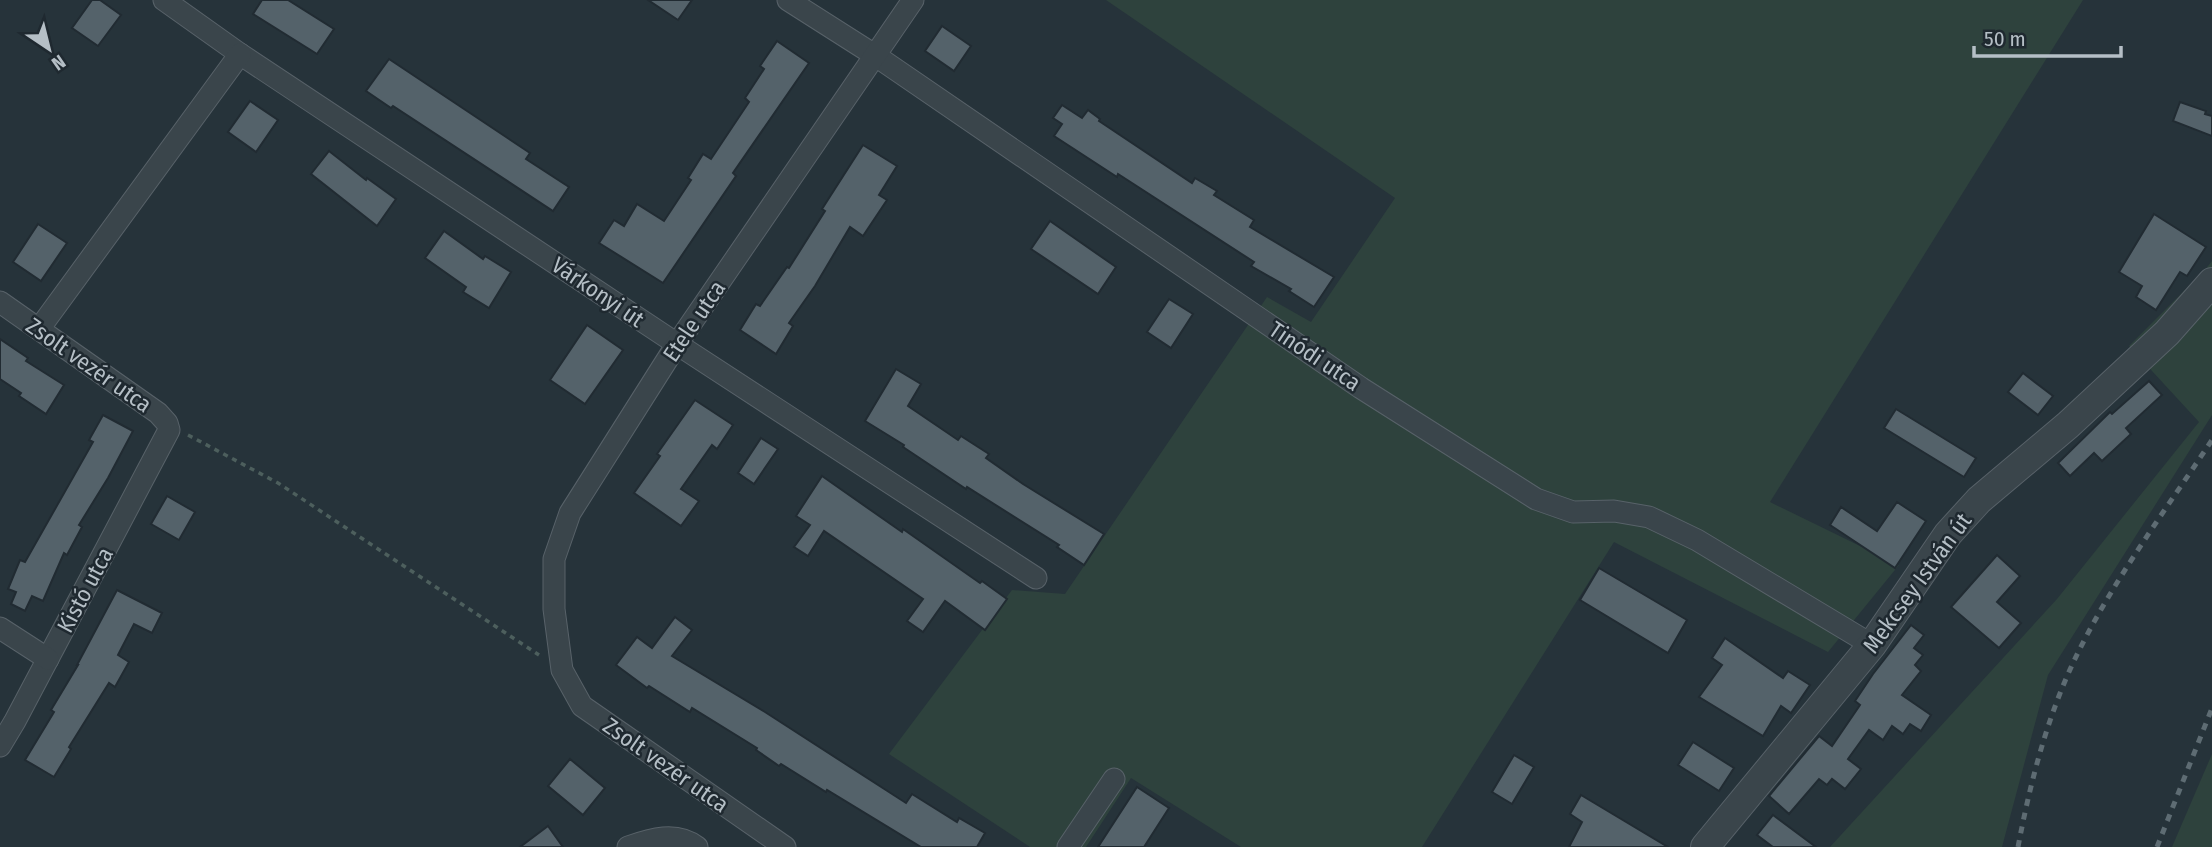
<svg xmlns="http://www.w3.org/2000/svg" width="2212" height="847" viewBox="0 0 2212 847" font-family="'Fira Sans Condensed',sans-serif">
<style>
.green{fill:#2e423d}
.building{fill:#54626a;stroke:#212b32;stroke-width:2}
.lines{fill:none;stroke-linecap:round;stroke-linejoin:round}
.minor-casing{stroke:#586269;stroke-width:23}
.tertiary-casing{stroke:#586269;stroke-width:30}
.path{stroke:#4d5f5d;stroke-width:3.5;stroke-dasharray:5 5;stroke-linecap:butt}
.minor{stroke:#3a454b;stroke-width:21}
.tertiary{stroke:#3a454b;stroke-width:28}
.rail{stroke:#5e6c73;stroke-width:5;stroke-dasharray:7 7;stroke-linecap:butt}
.labels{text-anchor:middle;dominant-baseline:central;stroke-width:5;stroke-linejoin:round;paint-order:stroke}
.street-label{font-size:23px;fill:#b5bfc6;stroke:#1f2930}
</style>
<rect width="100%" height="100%" fill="#26333a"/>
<g class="green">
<polygon points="1106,0 2083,0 1770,502 1899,565 1828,652 1614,542 1422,847 1241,847 1131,778 1086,847 1030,847 889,754 1012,590 1065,594 1267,297 1311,322 1395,198"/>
<polygon points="2212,261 2212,415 2048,675 2002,847 1830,847 2057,599 2199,422 2129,346 2204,271"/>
<polygon points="2212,754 2212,847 2172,847"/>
</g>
<g class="building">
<polygon points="92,0 100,0 121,15 98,46 72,28"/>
<polygon points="262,0 288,0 334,29 317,54 253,14"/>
<polygon points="648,0 692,0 678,20"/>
<polygon points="942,26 971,46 954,71 925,51"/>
<polygon points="777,41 809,63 733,173 736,176 663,283 599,243 614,220 624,226 637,204 664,221 691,180 688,178 703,154 711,159 749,102 745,98 764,69 760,66"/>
<polygon points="389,59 530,153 526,159 569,187 553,211 393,106 391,108 366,91"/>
<polygon points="250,101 278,120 256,152 228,132"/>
<polygon points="2180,102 2206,111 2205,114 2212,116 2212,136 2173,121"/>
<polygon points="1062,105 1082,118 1088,110 1100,119 1099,121 1192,183 1195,178 1217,191 1214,195 1254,220 1250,227 1334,277 1314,307 1289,291 1291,289 1251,266 1254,262 1118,174 1117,177 1054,136 1062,124 1053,118"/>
<polygon points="863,145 897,166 879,195 887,200 863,236 850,227 815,286 789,323 793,326 776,354 740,330 756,304 760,306 787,267 789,268 825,211 822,209"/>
<polygon points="329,151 366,180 367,178 396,199 377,226 311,174"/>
<polygon points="2154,214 2206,247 2187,276 2180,272 2156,310 2136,297 2142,286 2119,272"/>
<polygon points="1050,221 1116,267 1098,294 1031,249"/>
<polygon points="38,224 67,243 41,281 13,262"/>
<polygon points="444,231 483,259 485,256 511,272 489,308 463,292 466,287 425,258"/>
<polygon points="1169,299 1193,314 1171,348 1147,332"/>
<polygon points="587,325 623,350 585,404 550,380"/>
<polygon points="0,339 28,358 26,361 64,385 46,414 19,396 21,393 0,379"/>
<polygon points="896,369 921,384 908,406 958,440 961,436 989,454 986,458 1023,484 1104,534 1084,565 1057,547 1059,545 967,487 966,489 903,447 904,445 865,421"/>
<polygon points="2023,373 2053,396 2038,415 2008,392"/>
<polygon points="2149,381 2162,395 2126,428 2131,434 2102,461 2094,453 2070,476 2058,463 2110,412 2112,414"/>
<polygon points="695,400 733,425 717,449 712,445 681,489 699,501 681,526 634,493 660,456 657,454"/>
<polygon points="1896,409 1976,458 1964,477 1884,428"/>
<polygon points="103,415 133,431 108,478 79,525 82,527 67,555 64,553 43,601 32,596 25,611 11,604 16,592 8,589 20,560 25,562 93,442 89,440"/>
<polygon points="761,438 778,449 754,484 738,473"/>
<polygon points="822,476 902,532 903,529 980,583 982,581 1007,599 985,630 945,601 923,632 907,621 923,599 824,531 808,556 794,547 810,525 796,516"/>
<polygon points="167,496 195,512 179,540 151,524"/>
<polygon points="1897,502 1926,521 1895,568 1830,525 1841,507 1877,531"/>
<polygon points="1997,555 2020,576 1997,602 2021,623 1999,648 1951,607"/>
<polygon points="1599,568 1687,620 1668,653 1580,600"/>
<polygon points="117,590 162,613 152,633 134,624 118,655 129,662 115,687 109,683 69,747 71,749 54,777 25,760 54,712 51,710 78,665 77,665"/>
<polygon points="675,617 692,630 672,656 765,712 906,803 912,794 957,822 959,818 985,833 977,847 921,847 827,790 826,792 781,764 779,766 756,750 757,748 692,708 690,712 649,686 647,688 616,665 637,637 652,648"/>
<polygon points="1911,625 1924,635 1914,648 1923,655 1915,665 1921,671 1902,695 1931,715 1921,731 1910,724 1903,734 1892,726 1883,740 1869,730 1848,759 1861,769 1845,789 1832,779 1827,785 1819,779 1789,814 1769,796 1819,736 1832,746 1860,705 1855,701 1873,674"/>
<polygon points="1725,638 1783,678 1788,671 1810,685 1791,713 1781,706 1763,736 1699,697 1722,665 1712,658"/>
<polygon points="1693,742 1734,768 1719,791 1678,765"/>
<polygon points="1514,755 1534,767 1512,804 1492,792"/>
<polygon points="570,759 605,788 583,815 548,786"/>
<polygon points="1137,787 1169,808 1144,847 1098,847"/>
<polygon points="1581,795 1668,847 1569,847 1582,822 1570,814"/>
<polygon points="1773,815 1816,847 1773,847 1757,835"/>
<polygon points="548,826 563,847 520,847"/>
</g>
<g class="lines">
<defs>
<g id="minor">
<polyline points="164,0 240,54 677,344 1036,578"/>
<polyline points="788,0 876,56 1361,388 1536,499 1573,512 1614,511 1649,517 1697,540 1872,645"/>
<polyline points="0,302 158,413 167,423 169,430 15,721 0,746"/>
<polyline points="39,329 240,54"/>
<polyline points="0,628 48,659"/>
<path d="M628,847C651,839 676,831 697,847"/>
<polyline points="785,847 582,706 562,670 554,609 554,559 570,513 677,344 913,0"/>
<polyline points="1068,847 1114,779"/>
</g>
<polyline id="tertiary" points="1705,847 1872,645 1948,534 1979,500 2068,425 2167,333 2212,282"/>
</defs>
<use href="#minor" class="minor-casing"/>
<use href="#tertiary" class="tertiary-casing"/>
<polyline class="path" points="188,435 278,483 539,655"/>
<use href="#minor" class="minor"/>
<use href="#tertiary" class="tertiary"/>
<g class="rail">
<path d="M2018,847C2030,784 2046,721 2073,663C2109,586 2165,511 2212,440"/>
<polyline points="2157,847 2212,708"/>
</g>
</g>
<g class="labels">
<g class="street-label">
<text transform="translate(598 292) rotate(34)">Várkonyi út</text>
<text transform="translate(694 321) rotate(-56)">Etele utca</text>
<text transform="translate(1315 356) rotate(34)">Tinódi utca</text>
<text transform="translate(89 365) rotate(35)">Zsolt vezér utca</text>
<text transform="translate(1917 583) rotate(-54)">Mekcsey István út</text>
<text transform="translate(85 590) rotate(-62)">Kistó utca</text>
<text transform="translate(666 765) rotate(35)">Zsolt vezér utca</text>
</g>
</g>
<g transform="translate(49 49) rotate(145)" stroke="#1f2930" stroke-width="5" paint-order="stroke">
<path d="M0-5L12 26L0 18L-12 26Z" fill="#b5bfc6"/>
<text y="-10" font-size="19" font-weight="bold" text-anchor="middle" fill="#b5bfc6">N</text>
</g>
<path d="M1974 46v10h147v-10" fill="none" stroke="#b5bfc6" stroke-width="3.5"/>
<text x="1984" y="46" font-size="21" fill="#b5bfc6" stroke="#1f2930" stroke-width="5" paint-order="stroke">50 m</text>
</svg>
